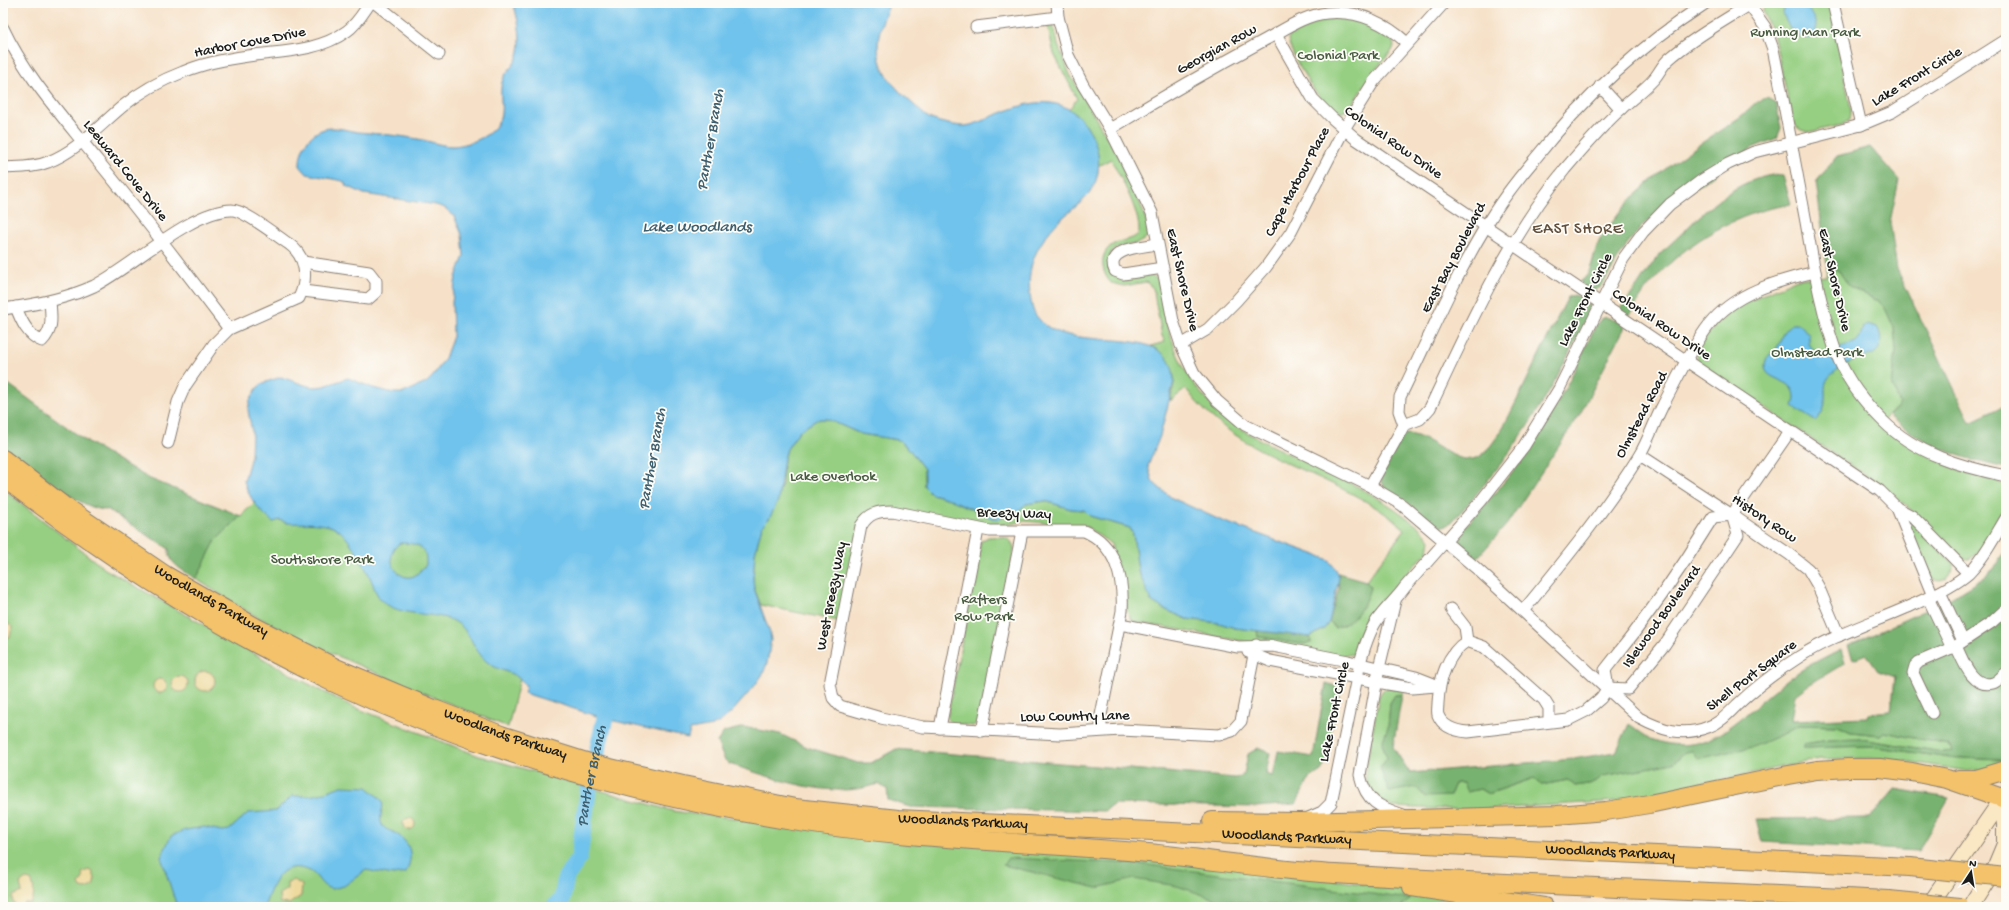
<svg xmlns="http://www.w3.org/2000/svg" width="2009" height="910" viewBox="0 0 2009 910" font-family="'Gochi Hand',sans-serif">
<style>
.green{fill:#96cf82;stroke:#59764f}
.forest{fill:#78b270;stroke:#4a6746}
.sand{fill:#eeda9e;stroke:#857b5d}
.water{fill:#70c3ec;stroke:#467084;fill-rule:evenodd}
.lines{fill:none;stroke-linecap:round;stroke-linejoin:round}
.river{stroke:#70c3ec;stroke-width:17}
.minor-casing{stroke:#897e72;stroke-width:13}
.secondary-casing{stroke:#897e72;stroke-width:18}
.primary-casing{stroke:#897e72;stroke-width:20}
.minor{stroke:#fff;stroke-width:11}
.secondary{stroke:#fae7c3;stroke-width:16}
.primary{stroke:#f3c26a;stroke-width:18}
.primary-bridge-casing{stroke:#897e72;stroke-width:20;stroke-linecap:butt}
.primary-bridge{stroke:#f3c26a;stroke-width:18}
.labels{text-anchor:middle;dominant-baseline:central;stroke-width:3.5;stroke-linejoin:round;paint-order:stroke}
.park-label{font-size:15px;fill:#475b40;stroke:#fdfcf7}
.street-label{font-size:15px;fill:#1c1c1c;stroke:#fdfcf7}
.water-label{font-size:16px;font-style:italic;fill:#3e5f6f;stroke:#fdfcf7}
.neighbourhood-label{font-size:16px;letter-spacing:1px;fill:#614e3b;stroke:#fdfcf7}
</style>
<rect width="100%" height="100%" fill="#fdfcf7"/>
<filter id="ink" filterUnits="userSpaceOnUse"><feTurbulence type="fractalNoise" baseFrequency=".025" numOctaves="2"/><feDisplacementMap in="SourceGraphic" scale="8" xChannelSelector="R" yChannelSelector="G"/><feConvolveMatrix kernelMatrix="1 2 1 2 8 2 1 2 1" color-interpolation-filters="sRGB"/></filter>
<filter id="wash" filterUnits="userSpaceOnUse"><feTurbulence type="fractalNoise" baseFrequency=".012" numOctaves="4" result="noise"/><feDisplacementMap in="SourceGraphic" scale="16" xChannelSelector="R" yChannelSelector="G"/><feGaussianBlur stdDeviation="0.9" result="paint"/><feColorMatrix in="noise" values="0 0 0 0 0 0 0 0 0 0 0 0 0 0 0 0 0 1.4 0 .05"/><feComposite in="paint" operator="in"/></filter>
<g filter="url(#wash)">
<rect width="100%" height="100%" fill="#f6e1c8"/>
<g class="green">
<polygon points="1764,3 1829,3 1851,109 1849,120 1842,125 1808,132 1801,130 1794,125 1774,37 1763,12"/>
<path d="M1339,17C1359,20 1374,25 1391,36L1394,46L1392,51L1374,71L1348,110L1339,113C1323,111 1290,55 1288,39C1293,23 1324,19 1339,17Z"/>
<path d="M1047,23L1055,30L1058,45L1071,77L1125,167L1143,211L1148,227V235C1136,254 1105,234 1109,269L1150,275L1156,278L1159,283C1170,349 1184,389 1241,429C1295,461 1356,479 1406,517C1414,524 1425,530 1430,540L1428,551L1392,589L1380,606L1356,652L1353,654L1331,657L1136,622L1131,619L1127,611L1111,544L1087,527L1025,521L998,526L918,513L869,511L838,621L761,605L754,588L753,578L755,553L762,526L769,519L782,484L784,459L787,449L799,431L818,419H827L861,434L899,440L909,449L924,469V486L932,494L950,499L992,518L1002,516L1026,504L1045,501L1071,509L1084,510L1090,516L1130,528L1133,534L1138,570L1142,580L1164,609L1187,619L1219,623L1235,628L1257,630L1258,637C1274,638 1296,646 1311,643L1310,637L1324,629L1329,622L1332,623L1334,628L1370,588L1366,581L1405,529C1339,471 1240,463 1186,389L1170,401C1176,378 1177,376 1162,357C1159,352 1156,348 1151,346L1165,342L1162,336L1153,288L1146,282L1125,286L1111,283C1100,271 1098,251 1116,243C1124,239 1132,241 1139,233C1140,211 1121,179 1111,159L1098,166C1100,143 1087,122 1069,109L1077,99L1054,54Z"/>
<path d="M1827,266L1839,271L1849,286L1878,301L1885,308L1894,328L1896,351L1892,386L1900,404L1880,424L1955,468L2001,483L2006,487C2006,492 2007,498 2006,503C2003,520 1984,550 1969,559L1962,558L1953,551L1930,527L1891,492L1702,366L1698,362L1696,353L1700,344L1719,321L1735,307L1797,279L1826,276Z"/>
<path d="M330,465L534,621L508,727C421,692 335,658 252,614C233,603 214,590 196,579L216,540L254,503Z"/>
<polygon points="3,489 105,569 301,680 351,706 479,756 673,811 694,814 1282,872 1516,907 3,907"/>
<path d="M1912,523L1953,564C1954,575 1942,587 1931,577C1924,569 1913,537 1908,526Z"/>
<path d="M988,537C1000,536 1013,536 1014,550L979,721L973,726L952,723L947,719L981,541Z"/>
<polygon points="1389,687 1403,690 1402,695 1395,695 1390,703 1388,727 1382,743 1387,758 1416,787 1450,796 1455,783 1463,783 1467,792 1480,789 1488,794 1534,778 1542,785 1568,780 1575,786 1594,783 1603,776 1673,763 1685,752 1785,733 1798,725 1837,726 1851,732 1880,735 1884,732 1949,745 1953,752 1942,752 1861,739 1829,740 1804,744 1803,748 1871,746 1943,757 2000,760 2005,765 1999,768 1967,771 1905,761 1870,758 1820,759 1616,801 1475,810 1392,807 1374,796 1367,785 1365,774 1379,696 1383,690"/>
</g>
<g class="forest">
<path d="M1767,98L1776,103L1781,128L1777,138L1752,148L1645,223L1627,244L1601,287C1592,292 1585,289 1580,282C1593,274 1592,256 1598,244C1600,237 1607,230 1611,224C1644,177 1694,149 1740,117C1749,110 1756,99 1767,98Z"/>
<path d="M1870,147L1899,180L1890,222L1897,269L1970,422L2006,405V468C1959,458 1927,447 1889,416L1900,404L1892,386L1896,351L1894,328L1885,308L1878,301L1849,286L1839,271L1827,266L1816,182L1837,156Z"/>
<path d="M1772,175L1783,176L1791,204C1778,207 1764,209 1752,214C1703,231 1655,267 1631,314L1628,315L1619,309C1633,295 1643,276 1655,260C1663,250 1673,242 1681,234C1708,208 1733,182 1772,175Z"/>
<path d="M1574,295L1583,298L1589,307L1588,311C1584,326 1575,341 1568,355C1536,421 1499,470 1450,524L1440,527L1436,526L1408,503L1385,488L1381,480L1382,473L1403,435C1419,429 1447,457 1465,459C1472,460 1479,458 1484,453C1501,436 1511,411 1522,390C1537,359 1552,328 1568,297Z"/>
<path d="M1606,317L1622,323L1625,327L1579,416L1507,524L1479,556L1475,558L1473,557C1463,548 1456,542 1463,529C1486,503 1510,477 1529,449C1556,410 1576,367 1596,325L1601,319Z"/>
<path d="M3,380L83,439L148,478L241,516L216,540L196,579C184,571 168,564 169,549L108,510C82,512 24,463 3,446Z"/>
<path d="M2006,551L2005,765L2000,760L1943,757L1871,746L1803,748V744L1829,740L1861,739L1942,752L1953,751L1949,745L1884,732L1880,735L1851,732L1837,726L1798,725L1785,733L1753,747L1697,759L1693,751L1685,752L1673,763L1603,776L1594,783L1575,786L1568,780L1542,785L1534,778L1488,794L1480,789L1467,792L1463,783H1455L1450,796L1425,797L1416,787L1389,792L1380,768L1387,758L1382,743L1388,727L1390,703L1395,695H1402L1393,747L1410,773L1573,759L1616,752L1629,724C1637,729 1645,737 1654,740C1711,760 1743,713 1783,683C1800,669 1821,659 1841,649L1845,663L1807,686L1795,695L1791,720L1867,717L1868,713L1891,711L1895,677L1878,671L1866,654L1853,659L1848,646L1949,599L1988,575Z"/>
<path d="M1338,573L1366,581L1370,588C1365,605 1354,625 1334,628L1332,623L1329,622L1339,588Z"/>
<path d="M1257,630L1310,637L1311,643C1296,646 1274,638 1258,637Z"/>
<path d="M1326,683L1339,687V697L1333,720L1327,761L1321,771L1309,779L1296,804L1255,807L1114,804L1105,811L910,807L888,800L887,789L878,784C829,801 775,778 729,764L724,759L717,742L724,732L744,727L780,734L807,747L858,763H871L896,749L1236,778L1244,774L1248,754L1258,748L1266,750L1270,753L1266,774L1273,776L1278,751L1313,757Z"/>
<polygon points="1895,789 1949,798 1918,851 1762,842 1756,819 1870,818"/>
<polygon points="1008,858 1140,864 1411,899 1400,907 1290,907 1218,900 1177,886 1134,879 1097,888 1003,865"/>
</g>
<g class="sand">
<polygon points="3,624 9,624 12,627 10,637 3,637"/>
<circle cx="205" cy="681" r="10"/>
<circle cx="180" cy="684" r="8"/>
<circle cx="160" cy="686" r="7"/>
<circle cx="409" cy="824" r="6"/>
<polygon points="88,870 92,871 95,878 93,886 87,889 81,888 79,884 83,878 82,873"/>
<path d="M26,879L31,880C34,885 35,898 31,903H25L21,907H17L13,902V896L22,892L20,883Z"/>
<polygon points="294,880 302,885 301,896 289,904 280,903 279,894 287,889 287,882"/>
</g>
<g class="water">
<path d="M513,3H890C884,17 878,31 878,46C878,71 896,89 913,104C919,109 923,115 931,119C941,123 952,125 962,126C971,126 980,122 988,118C1016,107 1050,91 1077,115C1098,133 1107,170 1089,194C1080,205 1068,212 1058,222C1039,242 1026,265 1030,293C1031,303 1032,312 1039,319C1071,358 1173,316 1174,381L1160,436L1148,466L1152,480L1156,485L1172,498L1220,520L1327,559L1336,569L1339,578L1329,622L1324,629L1310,637L1235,628L1219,623L1187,619L1164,609L1151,601L1138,570L1133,534L1130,528L1090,516L1084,510L1071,509L1045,501L1026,504L1013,516H1002L1000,519L992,518L950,499L932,494L924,486V469L909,449L899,440L861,434L827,419H818L799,431L787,449L784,459L778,501L769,519L762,526L755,553L753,578L754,588L770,633L771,640L767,663L763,674L753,688L732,712L720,722L712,726L690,730L688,738L606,719L524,693L526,686C516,670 499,673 486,661C473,650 470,629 454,621C432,611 402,618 382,601C377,596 374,588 372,582C368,571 350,539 340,531C327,521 303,524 287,523L280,520L273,522C260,512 248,497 244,481L251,456L252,432L248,410L250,400L257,388L263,383L281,377L308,386L315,387L324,386L348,378L373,388L394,393H403L426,383L433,376L445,358L453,336L452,302L456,277L464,256L462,235L454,216L445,208L436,205L364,194L347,186L343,181L307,174L300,166C299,146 313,127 334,128C342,128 350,131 358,132C378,134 398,135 418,139C430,141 441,146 453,146C468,145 487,138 496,126C506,113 498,97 502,82C505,72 512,68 516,60C524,44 518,18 513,3ZM400,543C417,543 427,546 426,565C422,568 418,574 414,576C398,583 381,556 400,543Z"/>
<path d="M1787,3H1804L1806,6C1812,15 1821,27 1813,37C1797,42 1786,26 1783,12Z"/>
<path d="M1792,324H1800L1809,335V344L1814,351L1822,353L1856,342L1860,337L1863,327L1867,324L1877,327C1882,335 1883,349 1873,354C1868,357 1861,356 1855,359C1847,363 1836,370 1830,376C1818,388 1834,404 1815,421L1793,407C1805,373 1757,386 1766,360C1768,354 1775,352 1778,346C1784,336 1780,331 1792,324Z"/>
<path d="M341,786L367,787L382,800C385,808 378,816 382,825C385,830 390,830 395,833C411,843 414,855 406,873L393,875L366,870L344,886L332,889C322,887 321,881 314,874C310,870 305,869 300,868C277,864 271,890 264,907H177L161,857L171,836L185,830L204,827L222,831L229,830L248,813L276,811L292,796H307L320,794Z"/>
</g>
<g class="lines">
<path class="river" id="s1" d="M554,907L562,900L566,877L579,858L588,792L610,696"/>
</g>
</g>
<g filter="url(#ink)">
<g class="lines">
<defs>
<g id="minor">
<polyline points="375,3 439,54"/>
<path d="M1057,3L1058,17L1068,55L1083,85L1110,129L1152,213L1173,321L1181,345L1194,373L1217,401L1245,425L1370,486L1402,505L1476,568L1639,718C1661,730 1683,737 1708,727C1720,723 1728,714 1737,705C1755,688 1777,671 1799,657C1834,634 1878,621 1917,603C1935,595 1954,586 1969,573C1984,558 1995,536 2006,518"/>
<path d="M1748,3L1765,27L1773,49C1785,107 1795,164 1806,222C1814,268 1822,317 1839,360C1849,383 1866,404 1883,421C1916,454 1962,467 2006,476"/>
<polyline points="1833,3 1861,125"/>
<polyline points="976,27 1058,17"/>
<path d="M3,28C26,77 64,118 98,161C143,216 186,272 229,329"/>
<polyline points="1276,34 1313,99 1332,118 1356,139 1880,491 1897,508 1912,516 1968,573"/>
<polyline points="1600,86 1621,109"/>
<path d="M1110,129C1161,98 1211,69 1263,41C1284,30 1304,15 1327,13C1358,10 1385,23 1407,43"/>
<path d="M3,168C18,167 34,168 48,162C77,151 100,125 123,106C140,92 162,80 183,72C204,63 226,59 248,56C282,51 318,52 347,31C357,24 363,13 370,3"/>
<path d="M1157,244C1142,247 1104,248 1115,271L1123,274L1163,268"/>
<polyline points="303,291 368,299 376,292 376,281 369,272 303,262"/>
<path d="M16,307C21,321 28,336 42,341C54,329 51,316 50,301"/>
<path d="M3,309C34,305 66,299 94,286C132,267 191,210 232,210C244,210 277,236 289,244C307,257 308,279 299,298L229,329L214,344L185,386L178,402L168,443"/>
<polyline points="1181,345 1208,329 1236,301 1266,267 1291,232 1344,129 1374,81 1444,3"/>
<path d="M1404,425L1399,411L1400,397C1428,340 1453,280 1486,226C1499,203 1517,180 1534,160C1583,98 1640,46 1706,3"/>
<polyline points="1640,455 1732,515 1789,554 1808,569 1818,586 1839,636"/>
<path d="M1370,486L1404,425L1420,419L1430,408C1469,325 1507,240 1565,169C1583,148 1601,127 1621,109C1631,99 1643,91 1653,80C1659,74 1662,65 1669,59C1694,37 1724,21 1752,3"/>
<polyline points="1897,508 1933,596"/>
<polyline points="1940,592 1963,641"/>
<polyline points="1928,598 1952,648"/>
<path d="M1395,601L1379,668L1360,775C1366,802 1379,807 1403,815"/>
<polyline points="1451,609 1465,627 1467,641"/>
<path d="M1523,611C1564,561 1605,511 1639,456C1648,441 1654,423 1662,407C1676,381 1691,348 1709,325C1734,293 1777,281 1815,272"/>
<polyline points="1120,624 1238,647 1273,646 1348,661 1416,677 1439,686"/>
<polyline points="1956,646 1992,622 2006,609"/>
<polyline points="1248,652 1270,661 1388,684 1412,688 1436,686"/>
<path d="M1608,688L1605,670C1645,621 1680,571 1713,517L1732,515L1790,431"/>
<polyline points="1608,688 1628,689 1665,644 1738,535 1732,515"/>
<path d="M1932,713L1913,673L1915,666L1919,662L1956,646C1963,660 1972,689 1993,683C1997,682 2002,676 2006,673"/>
<path d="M1549,722V708L1544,700L1484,647L1467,641C1447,653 1439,681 1438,703C1438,706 1437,712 1438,715C1443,728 1456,731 1468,732L1568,720L1586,711L1601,698L1608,688"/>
<polyline points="940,728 978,530"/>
<polyline points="982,731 1022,532"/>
<path d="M1101,731V715L1122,611C1124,579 1116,544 1084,531H990L892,511C878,511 869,513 861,526L830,684L833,698L840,706L881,718L923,727L1060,734L1121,730L1219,735L1232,731L1241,721L1256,645"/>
<path d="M1306,819L1322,812L1331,803L1360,663C1364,648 1370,627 1381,615C1389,605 1398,597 1405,587L1481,501L1524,446L1559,389L1623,259L1643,232L1670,204L1702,180L1728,164L1754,152L1861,125L1892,112L2006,40"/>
</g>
<g id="secondary">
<polyline points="1995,868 2005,844 2005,825 2002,798"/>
<polyline points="1928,907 2006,794"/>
<polyline points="1970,907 1996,866"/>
</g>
<g id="primary">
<path id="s2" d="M3,459L65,507L165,575L257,628L336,668L434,709L501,735L593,764L683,785L795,808L898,819L1910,867"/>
<path d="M3,477C105,555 214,627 330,681C477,750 633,795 793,821C907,839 1023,842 1138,852C1204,858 1269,870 1335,874C1519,885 1704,891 1889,900"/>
<polyline points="1958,779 1976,779 2006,770"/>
<polyline points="1212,821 1300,822 1557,815 1606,811 1649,804 1788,775 1817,770 1848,768 1880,768 1912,772 1947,779 2002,798"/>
<polyline points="1412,887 1544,907"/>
</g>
</defs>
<use href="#minor" class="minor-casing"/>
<use href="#secondary" class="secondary-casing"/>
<use href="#primary" class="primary-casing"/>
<use href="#minor" class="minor"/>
<use href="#secondary" class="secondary"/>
<use href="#primary" class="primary"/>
<defs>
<g id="primary-bridge">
<polyline points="1910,867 2006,877"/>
<polyline points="1889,900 1960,907"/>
</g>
</defs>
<use href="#primary-bridge" class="primary-bridge-casing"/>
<use href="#primary-bridge" class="primary-bridge"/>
</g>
</g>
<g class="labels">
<g class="park-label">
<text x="1805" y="33">Running Man Park</text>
<text x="1338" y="56">Colonial Park</text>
<text x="1817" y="353">Olmstead Park</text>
<text x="833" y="477">Lake Overlook</text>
<text x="322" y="560">Southshore Park</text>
<text x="984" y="600">Rafters<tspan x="984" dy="17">Row Park</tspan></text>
</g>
<g class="street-label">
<text transform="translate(250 43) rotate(-11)">Harbor Cove Drive</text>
<text transform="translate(1217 50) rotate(-29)">Georgian Row</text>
<text transform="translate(1917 77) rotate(-31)">Lake Front Circle</text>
<text transform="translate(1393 143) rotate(35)">Colonial Row Drive</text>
<text transform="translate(125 171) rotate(51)">Leeward Cove Drive</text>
<text transform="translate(1298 182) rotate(-62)">Cape Harbour Place</text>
<text transform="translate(1454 258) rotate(-62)">East Bay Boulevard</text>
<text transform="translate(1182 280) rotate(77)">East Shore Drive</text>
<text transform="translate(1834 280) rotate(77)">East Shore Drive</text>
<text transform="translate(1586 300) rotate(-63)">Lake Front Circle</text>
<text transform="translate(1661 325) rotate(34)">Colonial Row Drive</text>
<text transform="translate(1642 415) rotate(-62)">Olmstead Road</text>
<text transform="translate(1014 514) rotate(2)">Breezy Way</text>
<text transform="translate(1764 519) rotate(34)">History Row</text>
<text transform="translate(832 596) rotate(-79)">West Breezy Way</text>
<text stroke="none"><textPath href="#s2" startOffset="252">Woodlands Parkway</textPath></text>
<text transform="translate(1662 617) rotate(-54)">Islewood Boulevard</text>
<text transform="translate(1752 676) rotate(-37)">Shell Port Square</text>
<text transform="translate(1335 712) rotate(-78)">Lake Front Circle</text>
<text transform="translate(1075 717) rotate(-1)">Low Country Lane</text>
<text stroke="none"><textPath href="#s2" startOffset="576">Woodlands Parkway</textPath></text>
<text stroke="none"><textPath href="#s2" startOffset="1044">Woodlands Parkway</textPath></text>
<text stroke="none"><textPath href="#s2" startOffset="1368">Woodlands Parkway</textPath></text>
<text stroke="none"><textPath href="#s2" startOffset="1692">Woodlands Parkway</textPath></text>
</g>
<g class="water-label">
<text transform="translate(712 140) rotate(-80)">Panther Branch</text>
<text x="697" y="228">Lake Woodlands</text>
<text transform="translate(654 459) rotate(-80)">Panther Branch</text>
<text stroke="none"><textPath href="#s1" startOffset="140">Panther Branch</textPath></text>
</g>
<g class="neighbourhood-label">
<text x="1578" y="230">EAST SHORE</text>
</g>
</g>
<rect width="2009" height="910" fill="none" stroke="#fdfcf7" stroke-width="16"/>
<g transform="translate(1971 872) rotate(12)" stroke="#fdfcf7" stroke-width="3" paint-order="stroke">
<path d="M0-3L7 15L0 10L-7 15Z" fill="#1c1c1c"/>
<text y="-6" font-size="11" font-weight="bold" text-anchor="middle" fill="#1c1c1c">N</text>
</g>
</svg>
